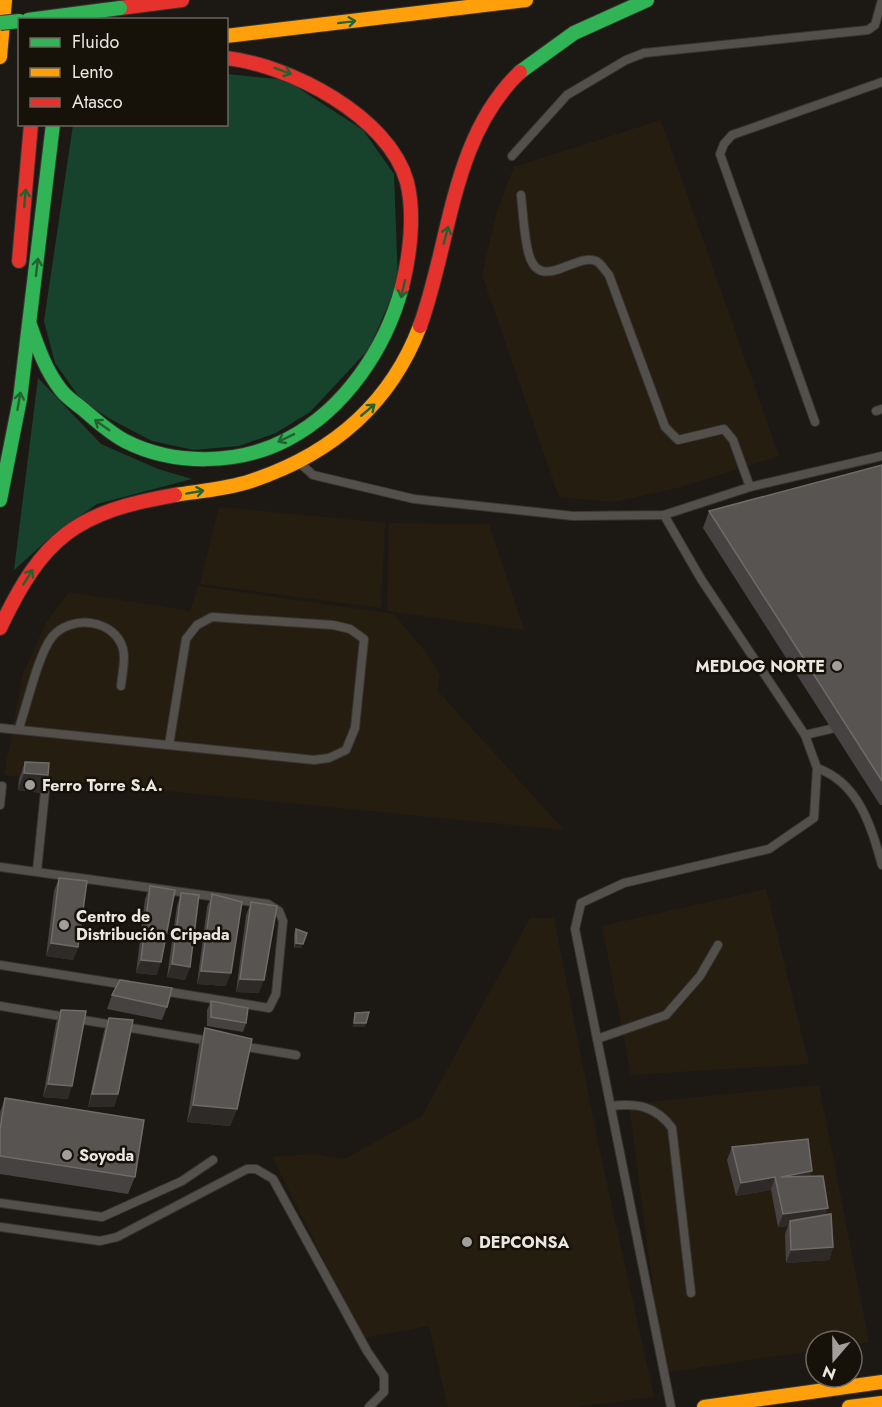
<svg xmlns="http://www.w3.org/2000/svg" width="882" height="1407" viewBox="0 0 882 1407" font-family="Jost,sans-serif">
<style>
.built{fill:#261d11}
.green{fill:#17432d}
.lines{fill:none;stroke-linecap:round;stroke-linejoin:round}
.lane-casing{stroke:#373531;stroke-width:10}
.fast-casing{stroke:#373531;stroke-width:16}
.slow-casing{stroke:#373531;stroke-width:16}
.jam-casing{stroke:#373531;stroke-width:16}
.lane{stroke:#53504c;stroke-width:8}
.fast{stroke:#30b455;stroke-width:14}
.slow{stroke:#ff9f0a;stroke-width:14}
.jam{stroke:#e5322d;stroke-width:14}
.fast-bridge-casing{stroke:#373531;stroke-width:16;stroke-linecap:butt}
.fast-bridge{stroke:#30b455;stroke-width:14}
.wall{fill:#464241}
.shaded-wall{fill:#2e2a28}
.building{fill:#585452;stroke:#6f6b68;stroke-width:1.5}
.oneway{stroke:#23622f}
.poi-dot{fill:#a29e99;stroke:#161109;stroke-width:2}
.labels{text-anchor:middle;dominant-baseline:central;stroke-width:5;stroke-linejoin:round;paint-order:stroke}
.poi-label{font-size:16px;font-weight:bold;fill:#eae6e0;stroke:#161109;text-anchor:start}
</style>
<rect width="100%" height="100%" fill="#1c1914"/>
<g class="built">
<polygon points="661,120 779,456 681,487 614,502 559,497 482,275 497,211 514,167"/>
<polygon points="219,507 385,523 381,608 200,584"/>
<polygon points="389,523 489,524 524,630 387,611"/>
<polygon points="198,586 394,614 427,654 440,675 437,690 564,830 4,775 23,674 46,623 69,592 190,611"/>
<polygon points="766,889 809,1064 631,1075 602,926"/>
<polygon points="530,918 554,918 598,1143 654,1397 577,1407 448,1407 429,1326 363,1338 272,1157 314,1154 345,1159 422,1116"/>
<polygon points="819,1085 869,1342 852,1345 852,1341 816,1341 816,1350 664,1373 629,1104"/>
</g>
<g class="green">
<polygon points="227,74 286,80 363,130 394,174 398,282 369,349 310,412 276,433 239,446 194,450 152,441 112,420 82,401 55,363 44,321 73,125 226,124"/>
<polygon points="38,378 101,444 158,469 192,479 97,504 53,535 14,570"/>
</g>
<g class="lines">
<defs>
<g id="lane">
<polyline points="512,156 567,95 626,60 644,53 868,30 875,25 882,0"/>
<path d="M521,195C523,213 524,234 528,251C538,296 575,252 596,261C601,263 605,271 609,275L665,427L678,440L724,429L733,440L750,487"/>
<polyline points="876,411 882,409"/>
<polyline points="815,422 720,154 724,144 732,135 882,82"/>
<polyline points="302,465 313,475 414,499 573,516 664,515 750,487 882,456"/>
<polyline points="664,515 701,579 805,735 817,768 814,818 769,849 624,883 581,903 575,929 671,1407"/>
<polyline points="0,728 314,760 329,758 346,750 355,728 364,639 350,629 333,625 212,617 197,625 186,639 169,745"/>
<path d="M19,728C27,705 38,655 52,637C71,614 115,619 123,649C126,659 122,675 121,686"/>
<polyline points="805,735 839,727"/>
<path d="M817,768C859,783 871,826 882,865"/>
<polyline points="0,805 2,786"/>
<polyline points="0,867 268,904 279,911 283,921 276,994 269,1008 163,991"/>
<polyline points="37,871 46,781"/>
<polyline points="0,965 127,985"/>
<polyline points="0,1006 209,1041"/>
<polyline points="597,1039 666,1015 700,976 718,945"/>
<polyline points="241,1046 296,1055"/>
<path d="M611,1106C637,1103 656,1106 672,1128L691,1293"/>
<polyline points="0,1203 102,1217 182,1181 213,1160"/>
<polyline points="0,1227 100,1241 117,1237 247,1169 256,1169 273,1179 367,1351 384,1376 384,1392 369,1407"/>
</g>
<g id="fast">
<polyline points="520,72 574,33 647,0"/>
<path d="M30,325C38,348 46,371 61,390C68,399 77,404 85,411C98,422 110,433 125,441C174,466 239,465 288,439C345,409 386,348 402,287"/>
<polyline points="0,500 20,399 53,124"/>
</g>
<g id="slow">
<polyline points="226,36 526,0"/>
<polyline points="0,57 5,0"/>
<path d="M175,495C200,491 227,489 251,481C332,454 390,405 420,326"/>
<polyline points="704,1407 882,1382"/>
<polyline points="849,1407 882,1403"/>
</g>
<g id="jam">
<polyline points="120,8 182,0"/>
<path d="M226,58C289,65 389,116 407,182C415,214 410,255 402,287"/>
<polyline points="19,261 31,124"/>
<path d="M420,326C451,241 451,138 520,72"/>
<path d="M0,628C43,537 76,512 175,495"/>
</g>
</defs>
<use href="#lane" class="lane-casing"/>
<use href="#fast" class="fast-casing"/>
<use href="#slow" class="slow-casing"/>
<use href="#jam" class="jam-casing"/>
<use href="#lane" class="lane"/>
<use href="#fast" class="fast"/>
<use href="#slow" class="slow"/>
<use href="#jam" class="jam"/>
<defs>
<g id="fast-bridge">
<polyline points="28,20 120,8"/>
<polyline points="0,23 20,21"/>
</g>
</defs>
<use href="#fast-bridge" class="fast-bridge-casing"/>
<use href="#fast-bridge" class="fast-bridge"/>
</g>
<g class="wall">
<polygon points="882,465 882,805 880,805 703,528 709,511"/>
<polygon points="25,762 48,775 42,793 18,790 19,779"/>
<polygon points="59,878 78,947 73,960 46,956 54,891"/>
<polygon points="150,886 157,975 136,973 145,899"/>
<polygon points="181,893 190,967 185,980 167,977 177,906"/>
<polygon points="212,894 226,986 197,984 207,907"/>
<polygon points="251,902 259,993 236,992 246,915"/>
<polygon points="296,929 307,933 301,948 294,948 294,934"/>
<polygon points="112,995 167,1007 162,1020 107,1009"/>
<polygon points="211,1001 246,1023 243,1032 207,1026 207,1010"/>
<polygon points="61,1010 68,1099 43,1097 56,1023"/>
<polygon points="109,1018 118,1094 114,1107 88,1107 104,1031"/>
<polygon points="205,1028 237,1109 230,1126 187,1122 199,1045"/>
<polygon points="5,1098 135,1177 128,1194 0,1174 0,1112"/>
<polygon points="732,1147 810,1177 825,1215 833,1247 829,1260 786,1263 785,1234 788,1226 778,1227 771,1190 736,1196 727,1160"/>
</g>
<g class="shaded-wall">
<polygon points="24,773 48,775 42,793 18,790"/>
<polygon points="51,943 78,947 73,960 46,956"/>
<polygon points="296,943 303,944 301,948 294,948"/>
<polygon points="141,960 161,962 157,975 136,973"/>
<polygon points="172,964 190,967 185,980 167,977"/>
<polygon points="201,971 231,973 226,986 197,984"/>
<polygon points="240,979 264,980 259,993 236,992"/>
<polygon points="354,1023 366,1023 365,1027 352,1027"/>
<polygon points="48,1084 72,1086 68,1099 43,1097"/>
<polygon points="92,1094 118,1094 114,1107 88,1107"/>
<polygon points="193,1105 237,1109 230,1126 187,1122"/>
<polygon points="812,1171 808,1184 781,1177"/>
<polygon points="775,1177 771,1190 736,1196 741,1183"/>
<polygon points="828,1208 823,1221 790,1221 788,1226 778,1227 783,1214"/>
<polygon points="833,1247 829,1260 786,1263 791,1250"/>
</g>
<g class="building">
<polygon points="882,465 882,781 709,511"/>
<polygon points="25,762 49,763 48,775 24,773"/>
<polygon points="59,878 87,881 78,947 51,943"/>
<polygon points="150,886 175,890 161,962 141,960"/>
<polygon points="181,893 199,895 190,967 172,964"/>
<polygon points="212,894 242,902 231,973 201,971"/>
<polygon points="251,902 277,906 264,980 240,979"/>
<polygon points="296,929 307,933 303,944 296,943"/>
<polygon points="120,980 172,988 167,1007 112,995"/>
<polygon points="211,1001 248,1008 246,1023 211,1017"/>
<polygon points="61,1010 86,1011 72,1086 48,1084"/>
<polygon points="369,1012 366,1023 354,1023 355,1013"/>
<polygon points="109,1018 133,1020 118,1094 92,1094"/>
<polygon points="205,1028 252,1039 237,1109 193,1105"/>
<polygon points="5,1098 144,1120 135,1177 0,1156 0,1130"/>
<polygon points="808,1139 812,1171 781,1177 823,1176 828,1208 783,1214 775,1177 741,1183 732,1147"/>
<polygon points="831,1214 833,1247 791,1250 790,1221"/>
</g>
<defs><path id="oneway-shaft" d="M-6 0H5M1.5-3L5.5 0L1.5 3" fill="none" stroke-width="1.6" stroke-linecap="round" stroke-linejoin="round" transform="scale(1.5)"/></defs>
<g class="oneway">
<use href="#oneway-shaft" transform="translate(347 22) rotate(-7)"/>
<use href="#oneway-shaft" transform="translate(283 71) rotate(21)"/>
<use href="#oneway-shaft" transform="translate(25 198) rotate(-85)"/>
<use href="#oneway-shaft" transform="translate(446 235) rotate(-75)"/>
<use href="#oneway-shaft" transform="translate(37 267) rotate(-83)"/>
<use href="#oneway-shaft" transform="translate(403 289) rotate(103)"/>
<use href="#oneway-shaft" transform="translate(19 401) rotate(-80)"/>
<use href="#oneway-shaft" transform="translate(368 410) rotate(-40)"/>
<use href="#oneway-shaft" transform="translate(102 425) rotate(-145)"/>
<use href="#oneway-shaft" transform="translate(286 438) rotate(154)"/>
<use href="#oneway-shaft" transform="translate(195 492) rotate(-10)"/>
<use href="#oneway-shaft" transform="translate(28 577) rotate(-58)"/>
</g>
<g class="poi-dot">
<circle cx="837" cy="666" r="6"/>
<circle cx="30" cy="785" r="6"/>
<circle cx="64" cy="925" r="6"/>
<circle cx="67" cy="1155" r="6"/>
<circle cx="467" cy="1242" r="6"/>
</g>
<g class="labels">
<g class="poi-label">
<text x="825" y="666" text-anchor="end">MEDLOG NORTE</text>
<text x="42" y="785">Ferro Torre S.A.</text>
<text x="76" y="916">Centro de<tspan x="76" dy="18">Distribución Cripada</tspan></text>
<text x="79" y="1155">Soyoda</text>
<text x="479" y="1242">DEPCONSA</text>
</g>
</g>
<rect x="18" y="18" width="210" height="108" fill="#161109" stroke="#6b665f" stroke-width="1.5"/>
<rect x="30" y="38" width="30" height="9" fill="#30b455" stroke="#6b665f" stroke-width="1.5"/>
<text x="72" y="48" font-size="18" fill="#eae6e0">Fluido</text>
<rect x="30" y="68" width="30" height="9" fill="#ff9f0a" stroke="#6b665f" stroke-width="1.5"/>
<text x="72" y="78" font-size="18" fill="#eae6e0">Lento</text>
<rect x="30" y="98" width="30" height="9" fill="#e5322d" stroke="#6b665f" stroke-width="1.5"/>
<text x="72" y="108" font-size="18" fill="#eae6e0">Atasco</text>
<g transform="translate(834 1359) rotate(200)"><circle r="28" fill="#161109" stroke="#6b665f" stroke-width="1.5"/>
<path d="M0-4.5L10 22L0 15L-10 22Z" fill="#a29e99"/>
<text y="-9" font-size="16" font-weight="bold" text-anchor="middle" fill="#eae6e0">N</text>
</g>
</svg>
